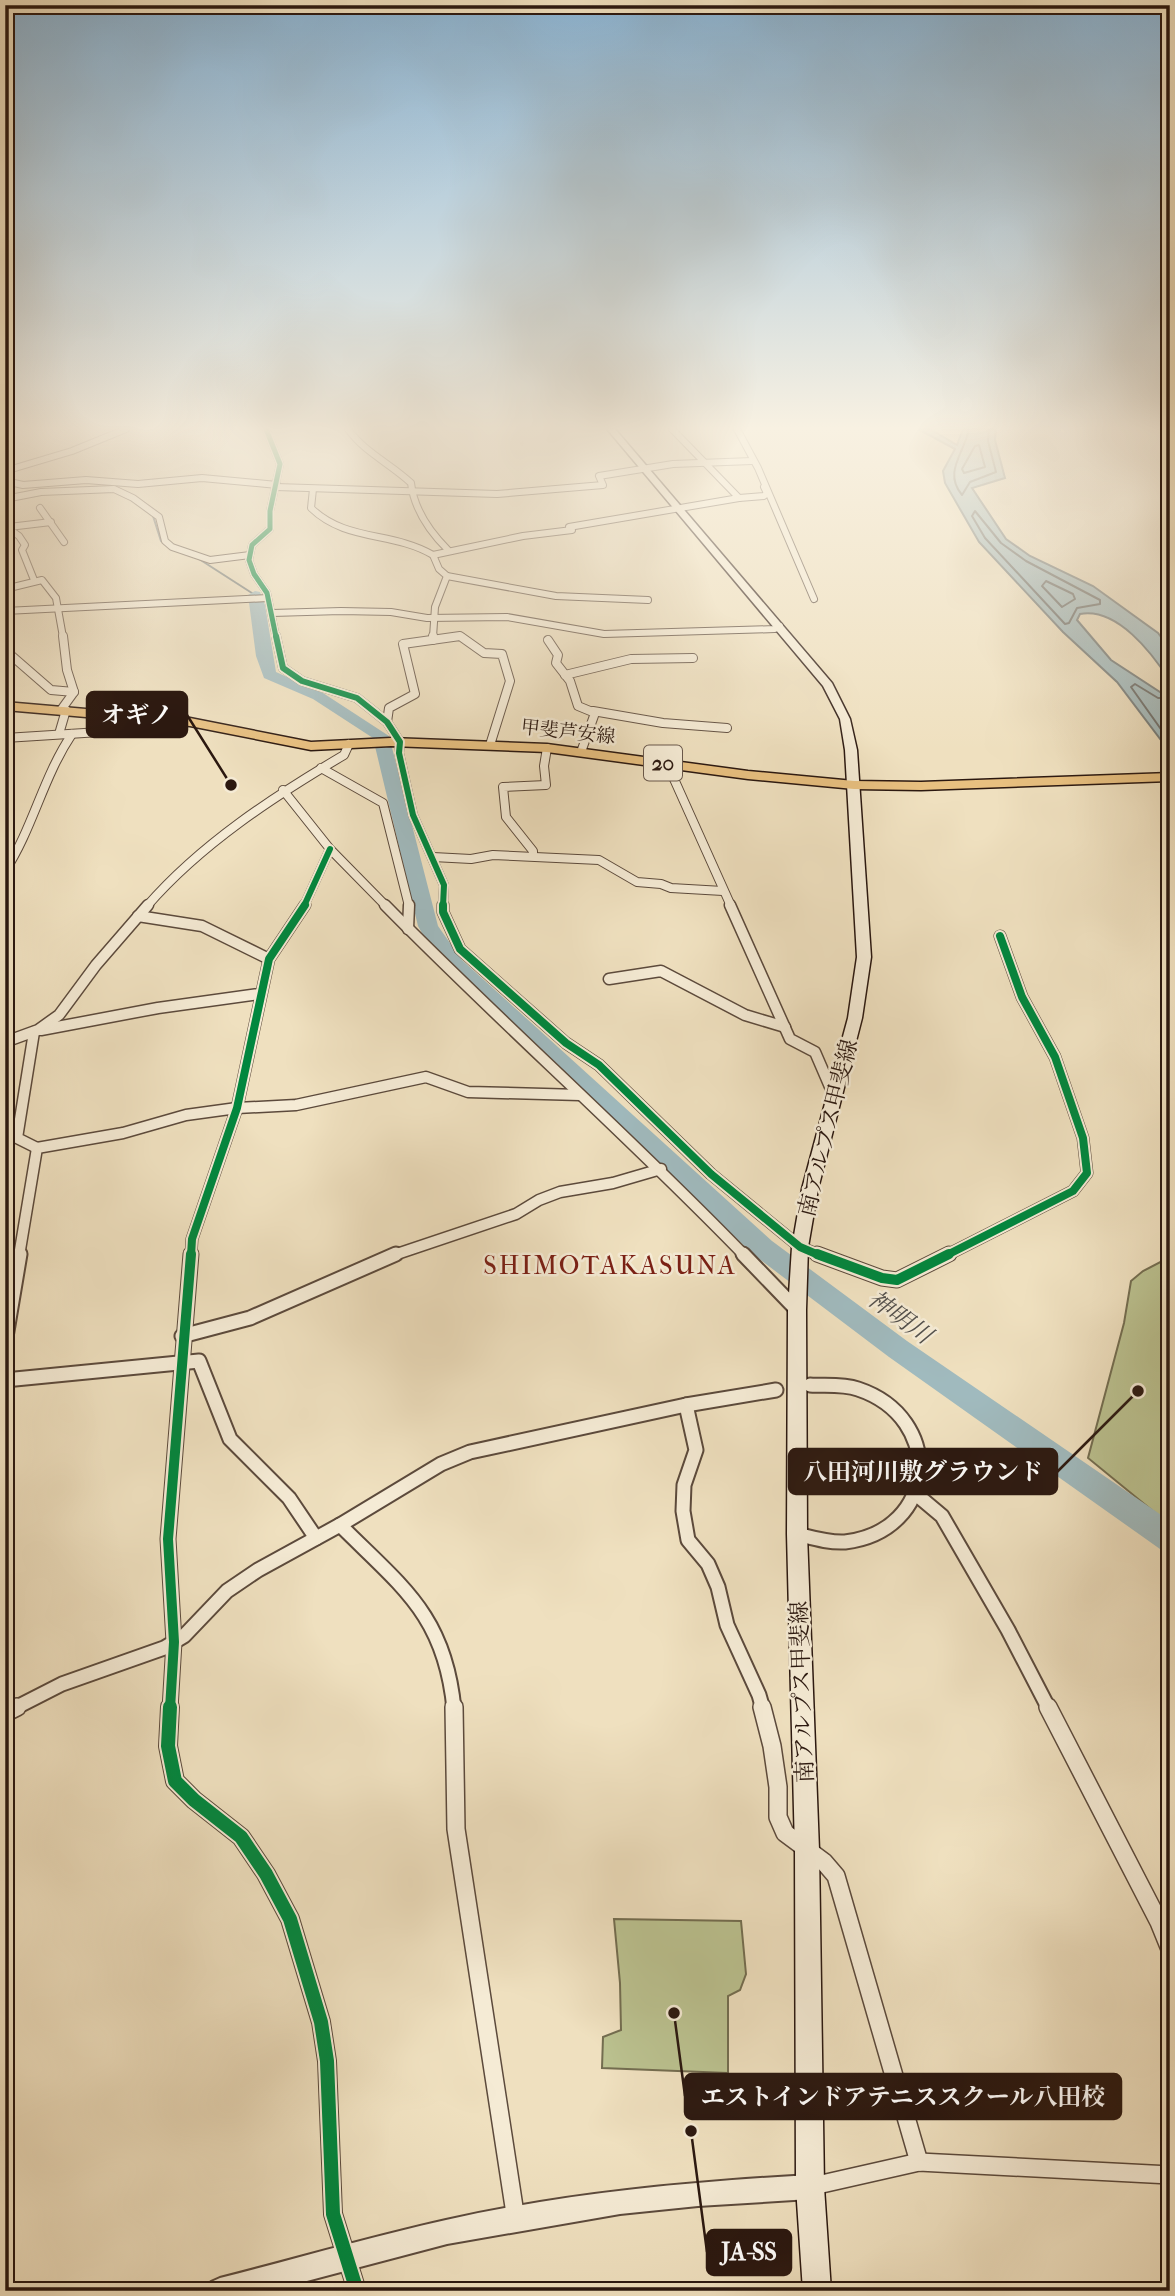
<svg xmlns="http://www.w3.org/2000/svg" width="1175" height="2296" viewBox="0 0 1175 2296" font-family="'IM FELL French Canon','Noto Serif JP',serif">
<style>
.green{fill:#bbc290;stroke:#736d50;stroke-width:2}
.water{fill:#a0babe;stroke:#717978;stroke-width:2}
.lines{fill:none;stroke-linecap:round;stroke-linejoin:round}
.shore{stroke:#666967;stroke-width:2}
.stream{stroke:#717978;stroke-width:2}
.river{fill:#a0babe;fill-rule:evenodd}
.minor-far4-casing{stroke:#5c4a3c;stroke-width:8}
.minor-far3-casing{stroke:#5c4a3c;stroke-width:10}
.minor-far2-casing{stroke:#5c4a3c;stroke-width:13}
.minor-far1-casing{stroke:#5c4a3c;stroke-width:17}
.minor-casing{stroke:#5c4a3c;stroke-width:20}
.tertiary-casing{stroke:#5c4a3c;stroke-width:4}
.secondary-casing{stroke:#2b1810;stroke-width:3}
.primary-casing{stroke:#2b1810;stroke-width:3}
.minor-far4{stroke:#f5ebd5;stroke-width:6}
.minor-far3{stroke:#f5ebd5;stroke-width:8}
.minor-far2{stroke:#f5ebd5;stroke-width:10}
.minor-far1{stroke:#f5ebd5;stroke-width:13}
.minor{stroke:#f5ebd5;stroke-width:17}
.tertiary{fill:#f5ebd5;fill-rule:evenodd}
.secondary{fill:#f5ebd5;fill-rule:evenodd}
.primary{fill:#e8c080;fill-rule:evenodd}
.cycleway-far4-casing{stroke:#f5ebd5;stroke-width:8}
.cycleway-far3-casing{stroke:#f5ebd5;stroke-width:10}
.cycleway-far2-casing{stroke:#f5ebd5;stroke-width:12}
.cycleway-far1-casing{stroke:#f5ebd5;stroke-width:15}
.cycleway-casing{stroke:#f5ebd5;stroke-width:18}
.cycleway-far4{stroke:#00873e;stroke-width:5}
.cycleway-far3{stroke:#00873e;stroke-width:6}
.cycleway-far2{stroke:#00873e;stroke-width:8}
.cycleway-far1{stroke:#00873e;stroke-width:10}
.cycleway{stroke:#00873e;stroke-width:14}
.labels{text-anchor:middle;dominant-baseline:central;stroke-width:5;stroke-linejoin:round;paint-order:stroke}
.far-street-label{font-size:19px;fill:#2b1810;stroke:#f5ebd5}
.shield{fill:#f5ebd5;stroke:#68574b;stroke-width:2}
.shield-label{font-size:21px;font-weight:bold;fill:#2b1810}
.street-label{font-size:23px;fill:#2b1810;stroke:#f5ebd5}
.water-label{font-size:24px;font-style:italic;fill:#54514d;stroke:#f5ebd5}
.quarter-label{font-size:26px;letter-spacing:2px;fill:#7a1f14;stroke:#f5ebd5}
.leader{fill:none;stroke:#2b1810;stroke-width:2.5}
.callout-dot{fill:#2b1810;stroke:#f5ebd5;stroke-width:2.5}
.callout{fill:#2b1810;stroke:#2b1810;stroke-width:2.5}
.callout-label{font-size:24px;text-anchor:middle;font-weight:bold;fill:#fff}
</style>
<rect width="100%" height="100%" fill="#efe0bf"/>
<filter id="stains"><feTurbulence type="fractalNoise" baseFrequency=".00286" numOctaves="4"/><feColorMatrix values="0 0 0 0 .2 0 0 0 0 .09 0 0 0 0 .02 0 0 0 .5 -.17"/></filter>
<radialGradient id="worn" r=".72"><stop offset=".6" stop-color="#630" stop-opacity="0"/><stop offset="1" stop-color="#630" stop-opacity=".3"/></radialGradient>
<g class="green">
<polygon points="1170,1257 1170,1525 1088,1458 1124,1323 1131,1281 1143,1271"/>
<polygon points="614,1919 741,1921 746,1974 740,1990 728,1996 728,2073 602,2068 603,2037 621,2030 620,1983"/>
</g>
<path class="water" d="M918,429H930L957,445L963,429H996L995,440L1005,478L972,488L1006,539L1030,556L1093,586L1158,633L1170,649V681C1152,653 1117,607 1080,614L1077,620L1111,660L1160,692H1170V752L1117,682L1063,632L979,542L945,483L943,471L955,449Z"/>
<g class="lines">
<g class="shore">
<path d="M969,429C964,454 943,472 962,495L970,482L996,472L988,441L989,429"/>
<polygon points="979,445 985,467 964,473 962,469 975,446"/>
<polygon points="975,511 1001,543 1026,561 1100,600 1100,604 1077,608 1069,623 1065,624 985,538 972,516"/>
<polygon points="1046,581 1073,594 1075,599 1062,607 1042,586"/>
<polyline points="1170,698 1158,698 1135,684 1131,687 1170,742"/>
</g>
<g class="stream">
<polyline points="153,516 161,541 172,549"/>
<polyline points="199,559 255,595"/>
</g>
<polygon class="river" points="255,591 260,592 265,605 276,672 323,693 389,736 438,926 462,960 772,1241 907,1341 1170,1521 1170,1553 1160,1549 889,1357 754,1255 448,970 428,944 418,926 373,738 313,699 264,678 256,656 248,595"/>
<defs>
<g id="minor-far4">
<polyline points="266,429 280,464 270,511 270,529 252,545 249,560 254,574 267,593 276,637"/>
<path d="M348,429C364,452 391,464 411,483C414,509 430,532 448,550"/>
<polyline points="737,429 758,468 814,599"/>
<polyline points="5,471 72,451 126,429"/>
<polyline points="5,481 23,485 86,480 138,484 202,478 277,485"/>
<polyline points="276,487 497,494 603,485 599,476 673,464 752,461"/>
<path d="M313,489L311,508C346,542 392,531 433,555"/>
<polyline points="739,498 764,496 767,493 764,487"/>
<polyline points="5,499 41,492 114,489 133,498 159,517 165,541 172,547 210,560 250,555"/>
<polyline points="40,508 64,542"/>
<polyline points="5,526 19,536 25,545 22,550 34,580"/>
<polyline points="9,527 51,522"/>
<polyline points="569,527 739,498 672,429"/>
<polyline points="447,576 556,596 648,600"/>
<polyline points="5,589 42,580 56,598 63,637"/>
<polyline points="5,611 268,598"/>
<polyline points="272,613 341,611 391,612 427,618 507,617 604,634 775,629 780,626"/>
<polyline points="433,637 435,607 447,576 439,569 433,555 523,536 572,530"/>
<polyline points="449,637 462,637"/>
</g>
<g id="minor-far3">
<polyline points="276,636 283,668 302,681 357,698 387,722 400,742 399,753 413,815 444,885 443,906"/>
<polyline points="433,640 433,636"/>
<polyline points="548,640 558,655 556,663 570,681 578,706 595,713 581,752"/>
<polyline points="5,650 51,690 74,692"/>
<polyline points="565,675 631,659 693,658"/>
<polyline points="61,710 74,692 67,670 63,636"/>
<polyline points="593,711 663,723 727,728"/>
<polyline points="387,722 389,708 415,694 403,644 460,636 484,653 502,654 510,681 490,745"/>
<polyline points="59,734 66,710"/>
<polyline points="5,738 100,732 142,717"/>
<polyline points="675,765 674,779 731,906"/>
<polyline points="321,768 383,803 409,906"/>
<polyline points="283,790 330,849 386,906"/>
<polyline points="533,856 533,851 506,817 503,787 546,785 544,766 547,748"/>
<polyline points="433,857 471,859 493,855 599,860 637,882 661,884 671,888 723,891"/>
<path d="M5,871C33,828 43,777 72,734"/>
<path d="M147,906C201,844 273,797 344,755L349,744"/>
<polyline points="304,906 330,849"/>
</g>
<g id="minor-far2">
<path d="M385,905C502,1024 628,1135 745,1256"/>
<polyline points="443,905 443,912 460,949 566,1043 599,1065 711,1174 800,1247 821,1256"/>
<polyline points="730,905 790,1039 815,1052 834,1096"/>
<polyline points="138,916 202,926 269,959"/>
<polyline points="408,929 409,905"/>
<polyline points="609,979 661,971 745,1015 785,1027"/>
<polyline points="41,1030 158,1008 259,994"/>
<polyline points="34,1032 17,1138 37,1148"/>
<polyline points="5,1042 38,1030 59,1015 96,965 148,905"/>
<polyline points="19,1256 37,1148 123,1133 186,1115 237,1108 296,1105 426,1077 468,1092 580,1095"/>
<polyline points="191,1256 192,1239 237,1108 269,959 305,905"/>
<polyline points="391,1256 516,1214 539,1200 560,1192 613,1183 661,1169"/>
<polyline points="945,1256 1073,1191 1087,1173 1083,1138 1055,1057 1022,997 1000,936"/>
</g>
<g id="minor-far1">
<polyline points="743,1254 797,1310"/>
<polyline points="817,1254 882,1278 897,1280 949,1254"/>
<polyline points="182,1336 250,1318 396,1254"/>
<polyline points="5,1343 20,1254"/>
<polyline points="5,1380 199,1361 230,1439 289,1498 316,1538"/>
<polyline points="686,1405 696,1450 684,1485 683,1511 688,1540 708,1564 718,1587 727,1625 759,1695 763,1709"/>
<polyline points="917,1495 942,1516 1008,1630 1049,1709"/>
<path d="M340,1525C402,1587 445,1615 454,1709"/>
<path d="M797,1534C813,1538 829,1543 845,1542C938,1531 945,1418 858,1389C843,1384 826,1386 810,1385"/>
<polyline points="13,1709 62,1684 164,1648 184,1636 227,1591 258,1570 340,1525 441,1464 470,1452 686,1405 776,1390"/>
<polyline points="170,1709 174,1642 168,1539 191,1254"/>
</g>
<g id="minor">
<polyline points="170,1707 168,1746 175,1781 194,1800 241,1837 266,1874 290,1919 321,2022 327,2061 333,2214 357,2291"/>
<polyline points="454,1707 456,1829 516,2220"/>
<polyline points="762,1707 772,1746 778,1787 778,1817 785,1833 824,1862 836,1876 919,2162"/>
<polyline points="1048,1707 1159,1922 1170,1949"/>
<polyline points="5,1713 17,1707"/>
<polyline points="813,2186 919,2162 1170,2175"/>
</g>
<path id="tertiary" d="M810,2175L819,2178L822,2187L819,2196L810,2199L698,2206L620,2214L447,2244L269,2291H207L211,2282L220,2278C295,2259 370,2237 446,2220C566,2193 688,2182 810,2175Z"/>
<polygon id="secondary" points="607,429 615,429 832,683 850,719 857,750 871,957 862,1018 818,1189 808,1247 806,1310 807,1534 819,1850 824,2187 831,2291 803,2291 796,2187 795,1850 787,1534 788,1310 792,1247 802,1189 848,1018 857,957 845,750 840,719 823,686"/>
<polygon id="primary" points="5,702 190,718 311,742 391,738 547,744 748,771 854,781 921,782 1170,773 1170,781 921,790 854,789 748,779 547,752 391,746 311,750 190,726 5,710"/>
</defs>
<use href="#minor-far4" class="minor-far4-casing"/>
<use href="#minor-far3" class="minor-far3-casing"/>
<use href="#minor-far2" class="minor-far2-casing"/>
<use href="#minor-far1" class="minor-far1-casing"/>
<use href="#minor" class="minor-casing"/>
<use href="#tertiary" class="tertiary-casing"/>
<use href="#secondary" class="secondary-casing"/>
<use href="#primary" class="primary-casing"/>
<use href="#minor-far4" class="minor-far4"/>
<use href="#minor-far3" class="minor-far3"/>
<use href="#minor-far2" class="minor-far2"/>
<use href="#minor-far1" class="minor-far1"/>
<use href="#minor" class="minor"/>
<use href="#tertiary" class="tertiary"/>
<use href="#secondary" class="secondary"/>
<use href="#primary" class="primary"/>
<defs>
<polyline id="cycleway-far4" points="266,429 280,464 270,511 270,529 252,545 249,560 254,574 267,593 276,637"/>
<g id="cycleway-far3">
<polyline points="276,636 283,668 302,681 357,698 387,722 400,742 399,753 413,815 444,885 443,906"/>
<polyline points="304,906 330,849"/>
</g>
<g id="cycleway-far2">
<polyline points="443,905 443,912 460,949 566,1043 599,1065 711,1174 800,1247 821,1256"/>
<polyline points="191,1256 192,1239 237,1108 269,959 305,905"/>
<polyline points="945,1256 1073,1191 1087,1173 1083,1138 1055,1057 1022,997 1000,936"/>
</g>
<g id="cycleway-far1">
<polyline points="817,1254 882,1278 897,1280 949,1254"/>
<polyline points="170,1709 174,1642 168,1539 191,1254"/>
</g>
<polyline id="cycleway" points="170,1707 168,1746 175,1781 194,1800 241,1837 266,1874 290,1919 321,2022 327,2061 333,2214 357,2291"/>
</defs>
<use href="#cycleway-far4" class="cycleway-far4-casing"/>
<use href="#cycleway-far3" class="cycleway-far3-casing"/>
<use href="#cycleway-far2" class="cycleway-far2-casing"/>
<use href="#cycleway-far1" class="cycleway-far1-casing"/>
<use href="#cycleway" class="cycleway-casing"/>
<use href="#cycleway-far4" class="cycleway-far4"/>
<use href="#cycleway-far3" class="cycleway-far3"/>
<use href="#cycleway-far2" class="cycleway-far2"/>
<use href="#cycleway-far1" class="cycleway-far1"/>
<use href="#cycleway" class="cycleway"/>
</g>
<linearGradient id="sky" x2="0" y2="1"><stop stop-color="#8bb6d7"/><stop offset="0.57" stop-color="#f8f1e2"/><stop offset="1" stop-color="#f8f1e2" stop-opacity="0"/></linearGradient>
<rect width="1175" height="751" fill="url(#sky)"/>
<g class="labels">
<g class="far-street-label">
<text transform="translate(568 732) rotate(6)">甲斐芦安線</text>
</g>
<rect class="shield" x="644" y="745.5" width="38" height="35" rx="5"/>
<g class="shield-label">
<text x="663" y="763">20</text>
</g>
<g class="street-label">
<text transform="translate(828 1128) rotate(-76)">南アルプス甲斐線</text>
<text transform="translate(802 1692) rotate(-92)">南アルプス甲斐線</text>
</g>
<g class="water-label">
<text transform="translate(900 1317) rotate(36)">神明川</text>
</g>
<g class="quarter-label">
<text x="610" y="1265">SHIMOTAKASUNA</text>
</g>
</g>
<path class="leader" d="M231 785L187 715M1138 1391L1057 1472M674 2013L685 2096M691 2131L707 2252"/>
<g class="callout-dot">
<circle cx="231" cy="785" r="7"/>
<circle cx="1138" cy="1391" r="7"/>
<circle cx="674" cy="2013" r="7"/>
<circle cx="691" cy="2131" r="7"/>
</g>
<g class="callout">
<rect x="87" y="692" width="100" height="45" rx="7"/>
<rect x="789" y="1449" width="268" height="45" rx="7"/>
<rect x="685" y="2074" width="436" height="45" rx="7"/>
<rect x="707" y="2230" width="84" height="45" rx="7"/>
</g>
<g class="callout-label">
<text x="137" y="723">オギノ</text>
<text x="923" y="1480">八田河川敷グラウンド</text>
<text x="903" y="2105">エストインドアテニススクール八田校</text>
<text x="749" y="2260">JA-SS</text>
</g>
<rect width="1175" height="2296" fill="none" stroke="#efe0bf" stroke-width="28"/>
<rect x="7" y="7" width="1161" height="2282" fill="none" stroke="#2b1810" stroke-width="3.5"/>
<rect x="14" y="14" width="1147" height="2268" fill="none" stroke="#2b1810" stroke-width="2"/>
<rect width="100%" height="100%" filter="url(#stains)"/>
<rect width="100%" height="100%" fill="url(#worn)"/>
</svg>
